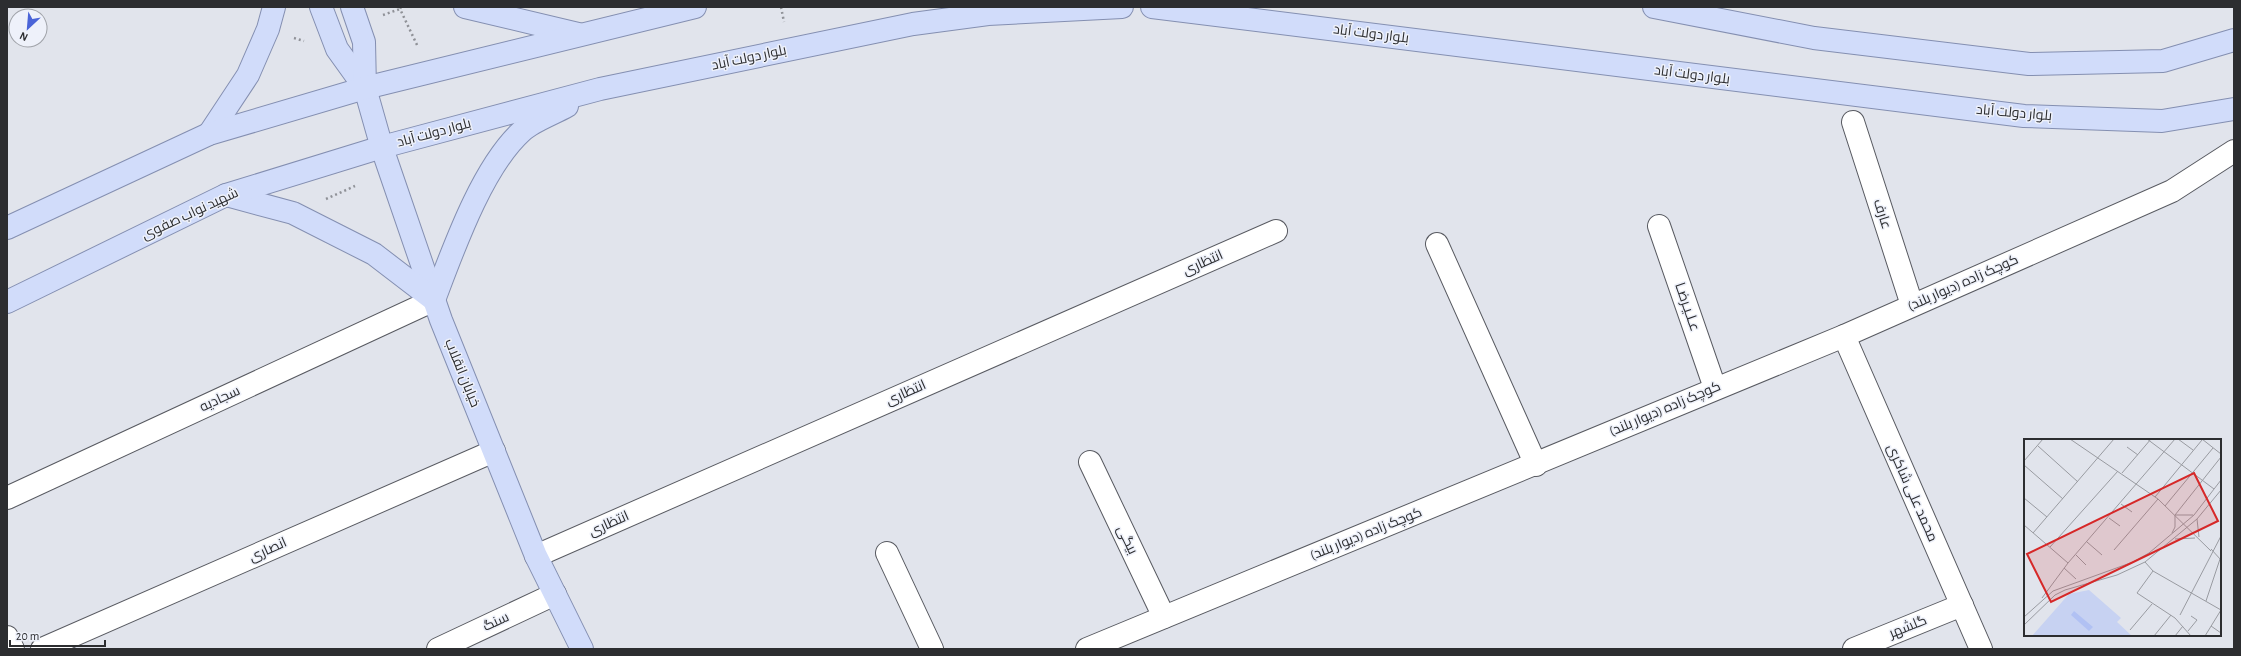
<svg xmlns="http://www.w3.org/2000/svg" width="2241" height="656" viewBox="0 0 2241 656" font-family="'Alegreya Sans',Cairo,sans-serif">
<style>
.lines{fill:none;stroke-linecap:round;stroke-linejoin:round}
.minor-casing{stroke:#585a61;stroke-width:24}
.major-casing{stroke:#848fb1;stroke-width:24}
.path{stroke:#8f9197;stroke-width:2.5;stroke-dasharray:2 3;stroke-linecap:butt}
.minor{stroke:#fff;stroke-width:22}
.major{stroke:#d1dcfa;stroke-width:22}
.labels{text-anchor:middle;dominant-baseline:central;stroke-width:3;stroke-linejoin:round;paint-order:stroke}
.street-label{font-size:14px;fill:#2c2d30;stroke:#eef1fa}
.inset-road{fill:none;stroke:#999ba1;stroke-width:1}
.view{fill:#d62828;fill-opacity:0.15;stroke:#d62828;stroke-width:2}
.inset-edge{fill:none;stroke:#2c2d30;stroke-width:2}
</style>
<rect width="100%" height="100%" fill="#e1e4ec"/>
<g class="lines">
<defs>
<g id="minor">
<polyline points="1853,122 1912,305"/>
<polyline points="1659,226 1715,388"/>
<polyline points="1437,244 1536,465"/>
<polyline points="1844,336 1981,649"/>
<polyline points="1090,462 1164,617"/>
<polyline points="7,498 434,300"/>
<polyline points="887,553 932,649"/>
<polyline points="536,556 1276,231"/>
<polyline points="7,637 13,649"/>
<polyline points="42,649 494,451"/>
<polyline points="438,649 555,594"/>
<polyline points="1087,649 1844,336 2172,191 2234,151"/>
<polyline points="1854,649 1962,605"/>
</g>
<g id="major">
<polyline points="321,7 337,49 365,88"/>
<polyline points="352,7 364,42 365,88 382,148 441,320 536,556 582,649"/>
<polyline points="465,7 578,34"/>
<polyline points="1152,7 2024,116 2162,121 2234,109"/>
<polyline points="1654,7 1814,38 2029,64 2163,61 2234,40"/>
<polyline points="209,134 248,75 268,29 274,7"/>
<path d="M226,195L293,213L374,254L434,300C453,250 482,167 522,131C533,121 553,114 567,106"/>
<polyline points="7,228 209,134 365,88 695,7"/>
<polyline points="7,302 226,195 382,147 600,89 913,24 988,14 1122,7"/>
</g>
</defs>
<use href="#minor" class="minor-casing"/>
<use href="#major" class="major-casing"/>
<g class="path">
<polyline points="401,7 400,9 418,47"/>
<polyline points="781,7 784,22"/>
<polyline points="383,15 400,9"/>
<polyline points="294,38 304,41"/>
<polyline points="326,199 355,186"/>
</g>
<use href="#minor" class="minor"/>
<use href="#major" class="major"/>
</g>
<g class="labels">
<g class="street-label">
<text transform="translate(1371 34) rotate(7)">بلوار دولت آباد</text>
<text transform="translate(749 58) rotate(-12)">بلوار دولت آباد</text>
<text transform="translate(1692 75) rotate(7)">بلوار دولت آباد</text>
<text transform="translate(2014 113) rotate(5)">بلوار دولت آباد</text>
<text transform="translate(434 133) rotate(-15)">بلوار دولت آباد</text>
<text transform="translate(190 214) rotate(-25)">شهید نواب صفوی</text>
<text transform="translate(1882 214) rotate(72)">عارف</text>
<text transform="translate(1203 263) rotate(-24)">انتظاری</text>
<text transform="translate(1963 283) rotate(-24)">کوچک زاده (دیوار بلند)</text>
<text transform="translate(1687 307) rotate(71)">عـلـیـرضـا</text>
<text transform="translate(462 373) rotate(68)">خیابان انقلاب</text>
<text transform="translate(906 393) rotate(-24)">انتظاری</text>
<text transform="translate(220 399) rotate(-25)">سجادیه</text>
<text transform="translate(1665 409) rotate(-23)">کوچک زاده (دیوار بلند)</text>
<text transform="translate(1912 493) rotate(66)">محمد علی شاکری</text>
<text transform="translate(609 524) rotate(-24)">انتظاری</text>
<text transform="translate(1366 534) rotate(-22)">کوچک زاده (دیوار بلند)</text>
<text transform="translate(1127 540) rotate(64)">بیگی</text>
<text transform="translate(268 550) rotate(-24)">انصاری</text>
<text transform="translate(496 622) rotate(-25)">سنگ</text>
<text transform="translate(1908 627) rotate(-22)">گلشهر</text>
</g>
</g>
<g transform="translate(2024 439)">
<rect width="197" height="197" fill="#e1e4ec"/>
<path d="M65,151L97,179L93,183L108,197H8L45,155Z" fill="#c7d2f2"/>
<path d="M50,172L69,188L65,192L47,176Z" fill="#b1c1f3"/>
<path class="inset-road" d="M46,0L134,60L187,112M123,0L190,50M154,0L169,11M178,0L197,15M14,7L54,43M103,8L114,16M0,22L19,0M0,26L39,60M98,34L127,0M131,58L178,1M0,59L23,78M97,65L108,73M141,67L189,9M151,76L197,18M85,79L96,87M173,80L175,98M0,86L44,124M9,94L90,0M148,94L151,88V76H169M151,100L171,99M63,103L78,116M26,108L94,32M187,110L197,121M90,111L134,60M52,116L62,126M121,123L129,132L113,154L151,179L167,197M40,129L52,140M129,132L197,171M18,159L44,124L151,0M182,162L196,120M156,176L197,97M0,178L29,152L109,123L125,114L170,76L197,41M0,186L31,156L41,151L93,136L121,123L173,80L197,51M187,187L197,194M106,191L128,165M164,192L173,181L167,177M130,197L147,176M151,197L159,187M181,197L197,171"/>
<path class="view" d="M170,34L194,82L27,163L3,115Z"/>
<rect width="197" height="197" class="inset-edge"/>
</g>
<rect width="2241" height="656" fill="none" stroke="#2c2d30" stroke-width="16"/>
<g transform="translate(28 28) rotate(206)"><circle r="19" fill="#eef1fa" stroke="#a0a3a9"/>
<path d="M0-3L7 15L0 10L-7 15Z" fill="#4a64d8"/>
<text y="-6" font-size="11" font-weight="bold" text-anchor="middle" fill="#2c2d30">N</text>
</g>
<path d="M10 640v6h95v-6" fill="none" stroke="#2c2d30" stroke-width="2"/>
<text x="16" y="640" font-size="12" fill="#2c2d30" stroke="#eef1fa" stroke-width="3" paint-order="stroke">20 m</text>
</svg>
